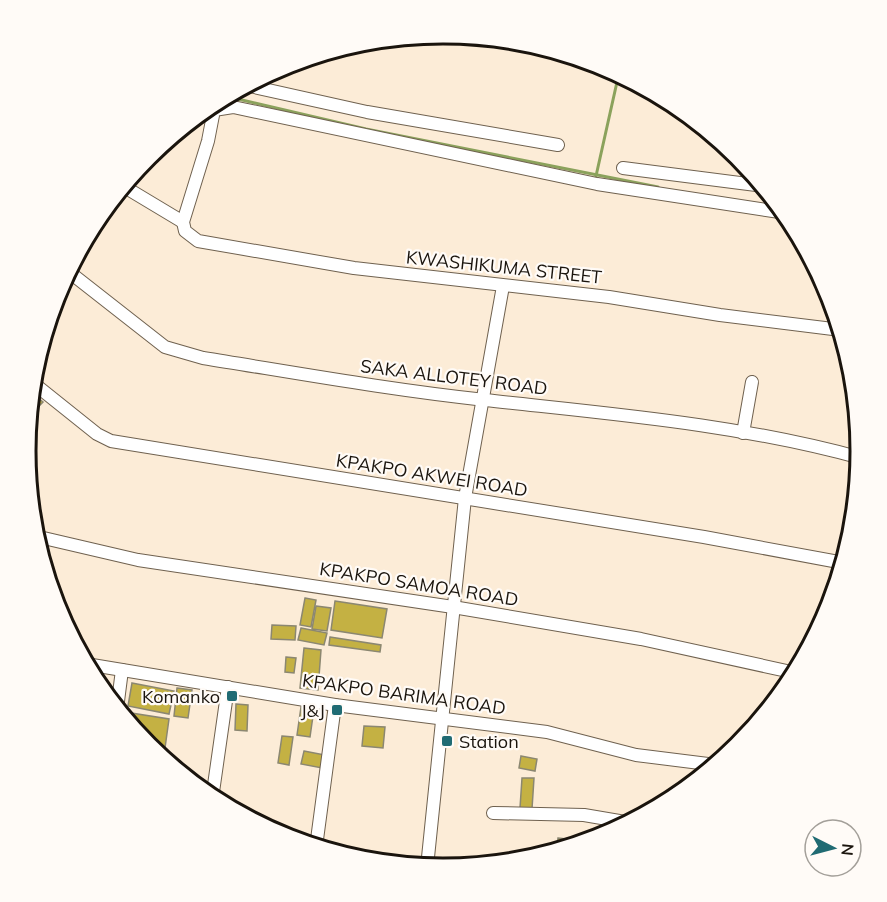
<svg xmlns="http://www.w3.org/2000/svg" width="887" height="902" viewBox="0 0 887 902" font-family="Mulish,sans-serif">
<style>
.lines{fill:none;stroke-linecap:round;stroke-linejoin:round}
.stream{stroke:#8ba25c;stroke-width:3}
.building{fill:#c4b143;stroke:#8b8771;stroke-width:1.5}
.minor-casing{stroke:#6f614f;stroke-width:14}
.minor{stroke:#fff;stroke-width:12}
.poi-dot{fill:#206b73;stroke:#fffbf7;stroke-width:2}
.labels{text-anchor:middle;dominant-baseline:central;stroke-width:4.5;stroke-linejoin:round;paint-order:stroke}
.street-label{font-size:18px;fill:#1a140d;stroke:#fffbf7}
.poi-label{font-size:18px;fill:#1a140d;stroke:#fffbf7;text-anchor:end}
.rim{fill:none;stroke:#1a140d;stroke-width:3}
</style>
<rect width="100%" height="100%" fill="#fcecd7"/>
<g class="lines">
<g class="stream">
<polyline points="225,96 366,129 658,187"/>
<polyline points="596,176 619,73"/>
</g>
</g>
<g class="building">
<polygon points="114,197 120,202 112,212 106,207"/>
<polygon points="31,392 43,402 29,416"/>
<polygon points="305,598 316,600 311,627 300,625"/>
<polygon points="335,601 387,609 382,638 331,630"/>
<polygon points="316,606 331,608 327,631 312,629"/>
<polygon points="272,625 296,626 295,640 271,639"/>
<polygon points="301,628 327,633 324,645 298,640"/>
<polygon points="330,637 381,645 380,652 329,645"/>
<polygon points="304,648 321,650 318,690 300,688"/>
<polygon points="286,657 296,658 294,673 285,672"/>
<polygon points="132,683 174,691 169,714 128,706"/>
<polygon points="177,688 192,690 188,718 174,716"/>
<polygon points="236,704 248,705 247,731 235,730"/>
<polygon points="301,707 314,709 310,737 297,735"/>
<polygon points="125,712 169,719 165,748 147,745 124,717"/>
<polygon points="364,726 385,727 383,748 362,746"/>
<polygon points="282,736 293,737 289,765 278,763"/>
<polygon points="304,751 325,755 322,768 301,764"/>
<polygon points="521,756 537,759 535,771 519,768"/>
<polygon points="522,778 534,778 532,809 520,808"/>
<polygon points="558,838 574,840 573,846 557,851"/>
</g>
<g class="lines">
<defs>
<g id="minor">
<polyline points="245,85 367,112 558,145"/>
<polyline points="623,168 764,186"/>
<polyline points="123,186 183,222"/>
<polyline points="786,213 597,184 233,107 214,110 208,141 183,222 185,231 198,241 354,268 609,297 720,315 841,330"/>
<path d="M68,271L165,347L203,358C297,373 391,390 485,400C611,414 738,424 861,458"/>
<polyline points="32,382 97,434 111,441 704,537 844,563"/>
<polyline points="743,433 752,382"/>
<polyline points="35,536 138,560 453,607 641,639 796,673"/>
<polyline points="86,664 335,705 547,732 636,755 716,765"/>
<polyline points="117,709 122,670"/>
<polyline points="212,799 228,687"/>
<polyline points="493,813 584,815 631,823"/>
<polyline points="316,847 335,705"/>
<polyline points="427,867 465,498 503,286"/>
</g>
</defs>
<use href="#minor" class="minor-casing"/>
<use href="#minor" class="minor"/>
</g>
<g class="poi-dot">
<rect x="226" y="690" width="12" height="12" rx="3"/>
<rect x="331" y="704" width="12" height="12" rx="3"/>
<rect x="441" y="735" width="12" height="12" rx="3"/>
</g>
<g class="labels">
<g class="street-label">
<text transform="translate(504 267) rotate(6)">KWASHIKUMA STREET</text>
<text transform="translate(454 377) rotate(7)">SAKA ALLOTEY ROAD</text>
<text transform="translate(432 475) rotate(9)">KPAKPO AKWEI ROAD</text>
<text transform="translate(419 584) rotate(9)">KPAKPO SAMOA ROAD</text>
<text transform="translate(404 694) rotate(8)">KPAKPO BARIMA ROAD</text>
</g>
<g class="poi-label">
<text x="220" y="696">Komanko</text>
<text x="325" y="710">J&amp;J</text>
<text x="459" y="741" text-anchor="start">Station</text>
</g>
</g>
<path d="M0 0H887V902H0ZM36 451a407 407 0 1 1 814 0a407 407 0 1 1-814 0Z" fill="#fffbf7" fill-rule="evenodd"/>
<path class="rim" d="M36 451a407 407 0 1 1 814 0a407 407 0 1 1-814 0Z"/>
<g transform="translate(833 848) rotate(96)"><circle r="28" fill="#fffbf7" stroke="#a39f99" stroke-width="1.5"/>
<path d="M0-4.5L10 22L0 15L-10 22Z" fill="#206b73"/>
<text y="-9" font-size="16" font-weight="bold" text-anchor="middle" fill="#1a140d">N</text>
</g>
</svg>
